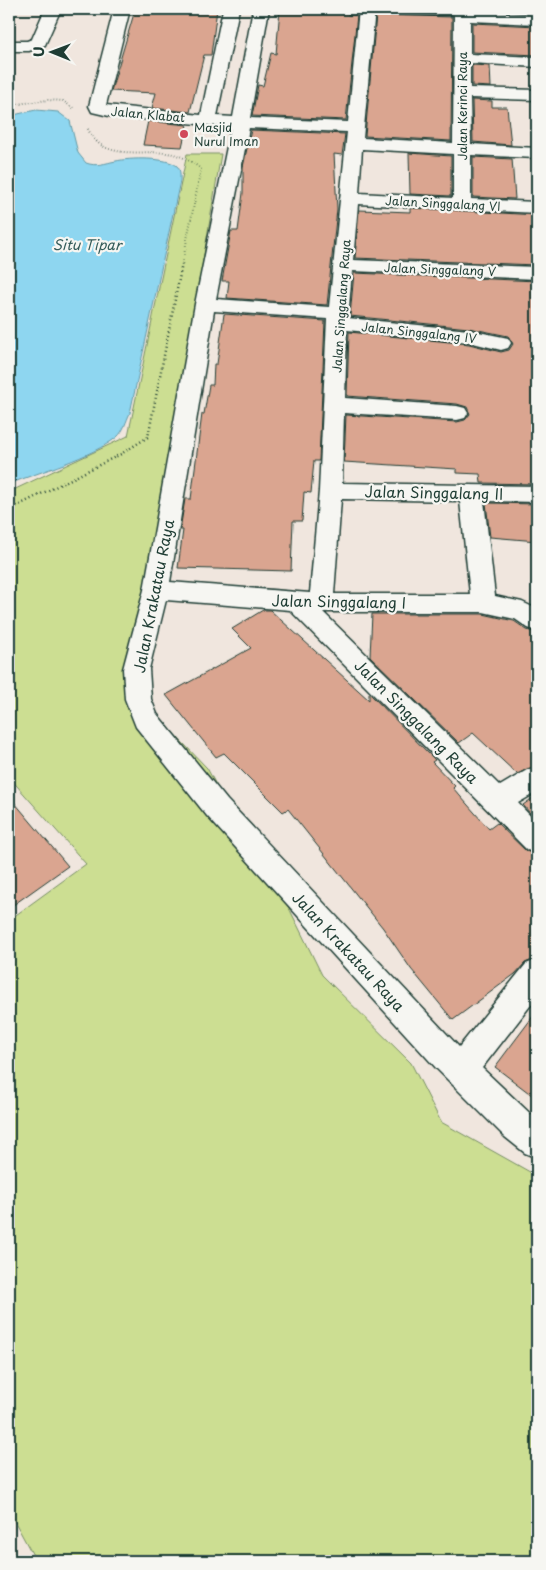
<svg xmlns="http://www.w3.org/2000/svg" width="546" height="1570" viewBox="0 0 546 1570" font-family="'Playpen Sans',sans-serif">
<style>
.green{fill:#ccde92;stroke:#768e63}
.water{fill:#8ed6f0;stroke:#6299a5}
.building{fill:#daa590;stroke:#1f3d34}
.lines{fill:none;stroke-linecap:round;stroke-linejoin:round}
.minor-casing{stroke:#1f3d34;stroke-width:3}
.path-far1{stroke:#1f3d34;stroke-width:2;stroke-dasharray:0.5 2.5;stroke-linecap:butt}
.path{stroke:#1f3d34;stroke-width:2.5;stroke-dasharray:1 3;stroke-linecap:butt}
.minor{fill:#f6f6f2;fill-rule:evenodd}
.poi-dot{fill:#d1495b;stroke:#f6f6f2;stroke-width:2}
.labels{text-anchor:middle;dominant-baseline:central;stroke-width:4.5;stroke-linejoin:round;paint-order:stroke}
.far-street-label{font-size:12px;fill:#1f3d34;stroke:#f6f6f2}
.far-poi-label{font-size:12px;fill:#1f3d34;stroke:#f6f6f2;text-anchor:start}
.far-water-label{font-size:14px;font-style:italic;fill:#355c5a;stroke:#f6f6f2}
.street-label{font-size:15px;fill:#1f3d34;stroke:#f6f6f2}
</style>
<rect width="100%" height="100%" fill="#f0e6de"/>
<filter id="ink" filterUnits="userSpaceOnUse"><feTurbulence type="fractalNoise" baseFrequency=".02" numOctaves="2"/><feDisplacementMap in="SourceGraphic" scale="10" xChannelSelector="R" yChannelSelector="G"/><feConvolveMatrix kernelMatrix="1 2 1 2 8 2 1 2 1" color-interpolation-filters="sRGB"/></filter>
<g filter="url(#ink)">
<polygon class="green" points="187,154 221,154 153,559 125,665 158,717 207,768 235,820 290,910 322,975 411,1063 441,1122 537,1176 537,1561 36,1561 9,1511 9,920 86,864 9,777 9,492 128,436"/>
<path class="water" d="M36,110L58,112L70,121L78,153L86,163C97,167 105,163 116,161C129,158 167,157 177,166C181,170 180,176 180,181L130,413C126,421 124,431 117,437C92,457 39,472 9,484V116Z"/>
<g class="building">
<polygon points="183,9 217,9 211,55 204,55 190,112 152,108 156,93 111,91 135,10 182,11"/>
<polygon points="280,9 349,9 348,15 357,15 346,120 252,116 258,85 263,86 271,53 276,54"/>
<polygon points="486,9 537,9 537,12 486,11"/>
<polygon points="376,15 452,17 451,141 365,136"/>
<polygon points="472,23 537,26 537,55 472,52"/>
<polygon points="472,65 490,66 491,87 472,86"/>
<polygon points="472,100 492,101 492,107 507,107 511,145 473,142"/>
<polygon points="148,121 187,125 182,147 143,145"/>
<polygon points="251,130 345,134 342,155 334,154 337,209 327,305 227,298 229,281 222,281 231,231 238,231 243,193 243,167"/>
<polygon points="409,153 451,156 451,196 410,194"/>
<polygon points="473,157 512,159 515,199 473,197"/>
<polygon points="410,208 537,215 537,265 355,258 359,210 410,212"/>
<polygon points="354,273 537,281 537,484 481,483 480,474 457,473 457,469 344,462 346,415 457,422 465,420 470,414 467,407 457,404 347,396 349,332 469,344 501,352 509,350 513,344 508,336 469,328 350,316"/>
<polygon points="224,314 325,321 319,461 314,461 311,493 304,492 302,521 293,521 291,571 178,568 183,530 180,530 185,499 191,499 202,414 204,414 209,385 213,385 214,364 217,364"/>
<polygon points="486,503 537,504 537,541 490,537"/>
<polygon points="263,610 270,610 369,700 369,693 435,760 432,762 455,786 453,788 489,829 497,823 526,851 537,855 537,958 525,963 515,974 453,1020 411,969 383,928 288,809 283,812 224,753 216,757 166,695 251,648 232,629"/>
<polygon points="372,614 483,614 514,621 527,630 537,633 537,765 517,774 473,733 459,743 370,656"/>
<polygon points="537,795 537,821 523,805"/>
<polygon points="9,796 68,866 9,908"/>
<polygon points="537,1011 537,1099 495,1067"/>
</g>
<g class="lines">
<defs>
<g id="minor">
<polygon points="45,9 61,9 45,45 29,51 9,51 9,41 27,41 32,39"/>
<path d="M114,9H130L106,105L201,115L223,9H239L217,116L233,117L253,9H269L250,118L348,122L359,9H375L363,138L453,143L454,15L406,14L401,12L398,9H470V12L537,14V24L470,21V54L537,57V67L470,63V88L537,90V100L470,98L471,144L537,148V158L471,155V199L537,202V213L358,204L353,260L537,267V279L352,271L348,318L469,330L508,338L511,343L508,348L501,350L469,342L347,330L345,398L457,406L465,408L468,413L465,418L457,420L344,413L342,483L537,486V502L484,501L495,596L522,602L537,609V631L528,628L515,619L483,612H323L500,786L527,770L537,767V792L518,803L537,823V853L527,850L290,610L166,600L149,669L151,699L157,714L227,800L459,1047L526,964L537,960V997L482,1068L537,1120V1158L525,1153L505,1137L437,1069L207,816L136,727L125,699L123,669L144,590L195,304L231,127L109,116L92,112L89,106ZM249,128L347,132L329,307L216,299ZM362,149L453,154V198L359,193ZM214,311L327,319L319,491L310,593L170,582ZM341,499L460,501L470,594H334Z"/>
</g>
</defs>
<use href="#minor" class="minor-casing"/>
<g class="path-far1">
<polyline points="9,105 48,100 63,101 73,108"/>
<path d="M88,129C103,163 143,148 173,154C184,157 192,162 201,169L182,265"/>
</g>
<polyline class="path" points="9,510 121,454 148,437 182,264"/>
<use href="#minor" class="minor"/>
</g>
</g>
<circle class="poi-dot" cx="184" cy="134" r="5"/>
<g class="labels">
<g class="far-street-label">
<text transform="translate(462 106) rotate(-90)">Jalan Kerinci Raya</text>
<text transform="translate(148 114) rotate(5)">Jalan Klabat</text>
<text transform="translate(443 203) rotate(3)">Jalan Singgalang VI</text>
<text transform="translate(440 269) rotate(2)">Jalan Singgalang V</text>
<text transform="translate(341 306) rotate(-86)">Jalan Singgalang Raya</text>
<text transform="translate(419 332) rotate(6)">Jalan Singgalang IV</text>
</g>
<g class="far-poi-label">
<text x="194" y="127">Masjid<tspan x="194" dy="14">Nurul Iman</tspan></text>
</g>
<g class="far-water-label">
<text x="87" y="244">Situ Tipar</text>
</g>
<g class="street-label">
<text transform="translate(434 492) rotate(1)">Jalan Singgalang II</text>
<text transform="translate(153 596) rotate(-79)">Jalan Krakatau Raya</text>
<text transform="translate(339 601) rotate(1)">Jalan Singgalang I</text>
<text transform="translate(417 721) rotate(45)">Jalan Singgalang Raya</text>
<text transform="translate(349 951) rotate(47)">Jalan Krakatau Raya</text>
</g>
</g>
<rect width="546" height="1570" fill="none" stroke="#f6f6f2" stroke-width="30"/>
<rect x="15" y="15" width="516" height="1540" fill="none" stroke="#1f3d34" stroke-width="2" filter="url(#ink)"/>
<g transform="translate(52 52) rotate(271)" stroke="#f6f6f2" stroke-width="4" paint-order="stroke">
<path d="M0-4L9 19L0 12L-9 19Z" fill="#1f3d34"/>
<text y="-8" font-size="14" font-weight="bold" text-anchor="middle" fill="#1f3d34">U</text>
</g>
</svg>
